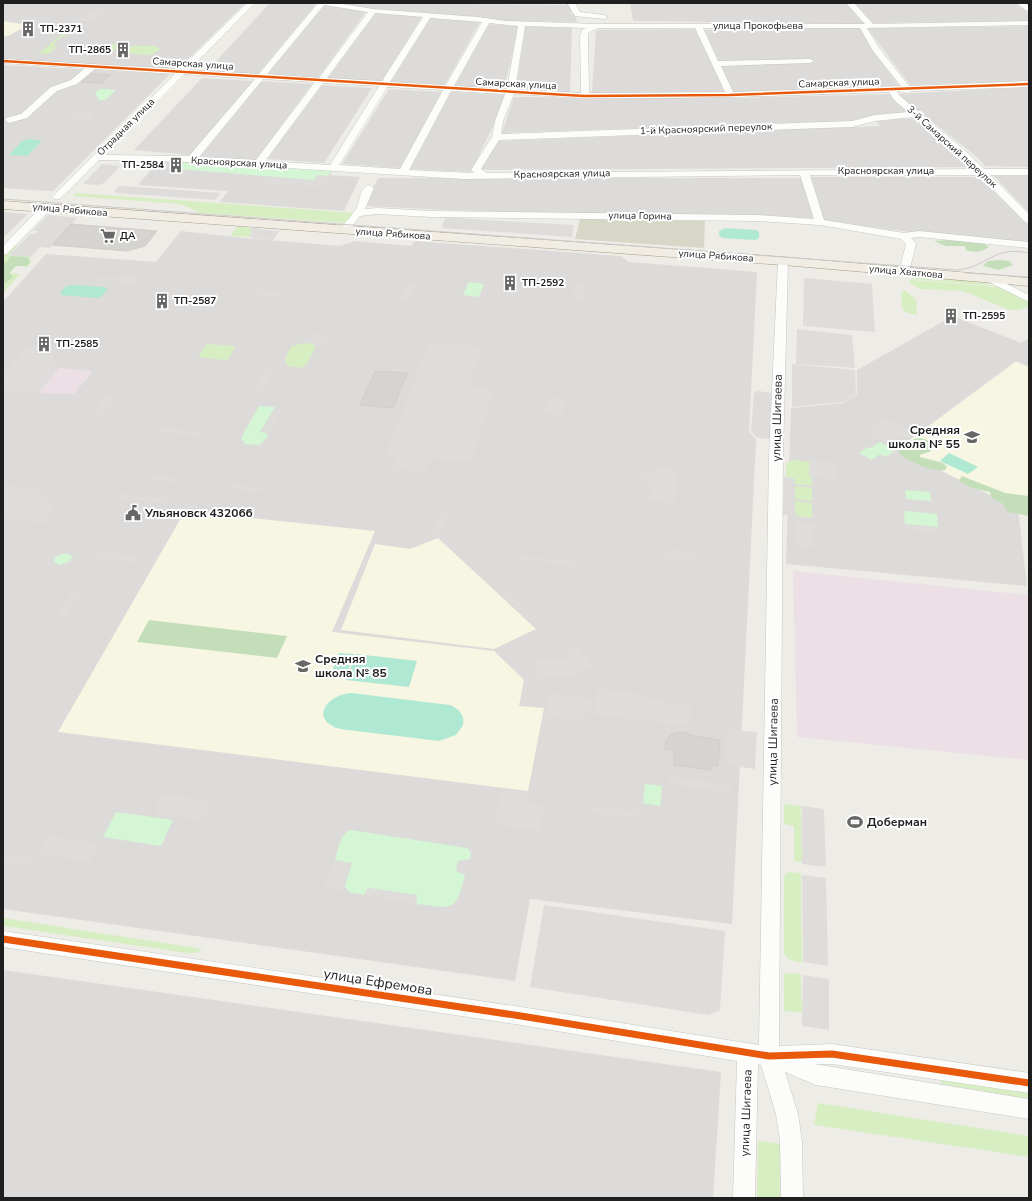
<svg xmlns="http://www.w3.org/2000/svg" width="1032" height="1201" viewBox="0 0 1032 1201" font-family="'Nunito Sans',sans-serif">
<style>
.residential{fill:#dddbd9}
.industrial{fill:#ecdfe6}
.education{fill:#f6f6e3}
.construction{fill:#d7d7c8}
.grass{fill:#d7eec3}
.forest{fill:#c5deba}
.park{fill:#d4f6d5}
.pitch{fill:#afe9d4}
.parking{fill:#dedddb}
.building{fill:#d6d4d0;stroke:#d1cdc8}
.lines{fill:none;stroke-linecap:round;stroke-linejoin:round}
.minor-casing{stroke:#c6c6c3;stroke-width:1}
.major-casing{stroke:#a49c83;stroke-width:1}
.minor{fill:#fcfcfb;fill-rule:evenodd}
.major{fill:#f1ede4;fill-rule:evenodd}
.tram{stroke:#cbcbca;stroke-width:1}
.cycleway-far1-casing{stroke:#fff;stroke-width:4}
.cycleway-casing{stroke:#fff;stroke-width:10}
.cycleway-far1{stroke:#e8590c;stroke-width:2.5}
.cycleway{stroke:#e8590c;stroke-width:7}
.labels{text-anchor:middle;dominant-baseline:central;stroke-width:4;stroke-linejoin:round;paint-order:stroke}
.far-street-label{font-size:10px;fill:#1f1f1f;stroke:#fff}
.far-poi-label{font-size:10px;font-weight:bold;fill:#1f1f1f;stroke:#fff;text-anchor:start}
.street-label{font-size:12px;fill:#1f1f1f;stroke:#fff}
.poi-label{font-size:12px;font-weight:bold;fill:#1f1f1f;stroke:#fff;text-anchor:start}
.near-street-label{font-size:14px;fill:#1f1f1f;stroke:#fff}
</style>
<rect width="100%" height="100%" fill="#eeece7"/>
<g class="residential">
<polygon points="3,3 245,3 177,70 3,59"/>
<polygon points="270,3 317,3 257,75 207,71"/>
<polygon points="327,3 570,5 571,14 575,15 577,22 508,21 384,11"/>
<polygon points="630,3 846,3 860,17 865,24 633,21"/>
<polygon points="851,3 1014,3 1029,14 1029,21 872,23"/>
<polygon points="324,5 367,10 318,78 266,75"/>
<polygon points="376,12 422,16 381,83 326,79"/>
<polygon points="430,16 481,20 444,86 389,83"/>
<polygon points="486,24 519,26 504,89 453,86"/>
<polygon points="524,26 572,28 570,93 513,90"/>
<polygon points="1029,26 1029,81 910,85 867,28"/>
<polygon points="861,28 871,47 899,86 731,92 702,30"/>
<polygon points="698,29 725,93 592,93 596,30"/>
<polygon points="3,65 170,74 53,191 48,191 3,188"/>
<polygon points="202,78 253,81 191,155 134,150"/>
<polygon points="260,81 312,84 256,160 198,156"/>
<polygon points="320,85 372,88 324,163 267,159"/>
<polygon points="1029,87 1029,167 985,166 977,157 897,94"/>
<polygon points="389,89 443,92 400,168 342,164"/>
<polygon points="450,92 508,95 471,172 409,169"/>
<polygon points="890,94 908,113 870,117 852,121 502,133 514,97 730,98"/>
<polygon points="913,118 973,167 477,170 494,141 880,126 875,120"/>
<polygon points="161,158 334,169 330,175 360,177 344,211 220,202 228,191 138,185"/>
<polygon points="994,176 1029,176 1029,213"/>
<polygon points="809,177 979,177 1029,226 1029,245 933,235 823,221"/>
<polygon points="379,178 803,178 816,217 812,217 813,220 445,210 365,206 366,196"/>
<polygon points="3,212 28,214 3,238"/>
<polygon points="181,231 253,239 340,246 355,241 411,246 414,241 621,256 629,262 757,272 749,431 756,440 732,924 530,899 515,981 3,909 3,302 46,254 156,262"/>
<polygon points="953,316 1021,343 1029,338 1029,367 1016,361 897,449 1018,509 1027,586 786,564 791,408 843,403 857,394 857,370"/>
<polygon points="3,970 721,1072 713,1198 3,1198"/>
</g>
<g class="industrial">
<polygon points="59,368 93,371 74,394 38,393"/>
<polygon points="793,571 1029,595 1029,760 797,737"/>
</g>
<g class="education">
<polygon points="3,21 28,25 10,35 3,37"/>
<polygon points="1016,362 1029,367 1029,513 898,449"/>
<polygon points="185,511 375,531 332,632 494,651 524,680 519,706 544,708 528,791 58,732"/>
<polygon points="438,538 536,629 494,649 341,630 375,544 410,549"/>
</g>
<polygon class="construction" points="580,219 705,221 704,248 575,239"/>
<g class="grass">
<polygon points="65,34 68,35 61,37 53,45 57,47 48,54 38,54 61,35"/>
<path d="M110,44H121L122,46H155L160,49C151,60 137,53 126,53L129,50H127L128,48L119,47L110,53L97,52V50L108,49L111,47L110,45H103Z"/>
<polygon points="76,193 356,213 346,223 200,213 180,204 73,196"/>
<polygon points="238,226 250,228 252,232 249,237 230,236"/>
<polygon points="14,245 18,246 9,255 30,256 31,263 27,267 16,266 10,273 20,274 3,293 3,256"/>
<polygon points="918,276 978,282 995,286 910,279"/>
<polygon points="909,280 999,287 1029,302 1029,306 1020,310 1009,310 963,291 920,289 910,283"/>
<polygon points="904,290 916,299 917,315 908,313 902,309 901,292"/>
<path d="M305,343H312L316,346L307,364L301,368L288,366C282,359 288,352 292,346Z"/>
<polygon points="207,344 233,346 235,348 228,359 225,360 198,357"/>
<polygon points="795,460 810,462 809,477 812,477 812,486 795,484 795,479 786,476 786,463"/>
<polygon points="795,486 812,488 812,501 795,499"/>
<polygon points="795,501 812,503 812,518 798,516 795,513"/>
<polygon points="784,804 801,806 802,862 794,861 794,826 784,824"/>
<polygon points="788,872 801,873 802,963 789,960 784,953 784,876"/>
<polygon points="3,918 203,949 195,953 187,953 3,926"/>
<polygon points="786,973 799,974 801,977 802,1013 784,1011 784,976"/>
<polygon points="940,1077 1029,1092 1029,1099 937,1083 941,1083"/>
<polygon points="818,1103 1029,1136 1029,1157 814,1125"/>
<polygon points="758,1141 781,1144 780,1198 757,1198"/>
</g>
<g class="forest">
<path d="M949,240L983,243L989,247C983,252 973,253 966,250L965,246H946L934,241Z"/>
<polygon points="11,256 28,257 30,263 26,266 16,266 9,273 12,275 12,278 3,284 3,263 8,261 9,258"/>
<polygon points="999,260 1009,261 1013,265 999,270 983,266 988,261"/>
<path d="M920,438L931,441L934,444L931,451L920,455V457L943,463L947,467L945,470C933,473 907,461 899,453V449L914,439Z"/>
<polygon points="962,476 1005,493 1029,496 1029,516 1008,512 1002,503 991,498 990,492 972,488 958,481"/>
<polygon points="149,620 287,636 277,658 137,642"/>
</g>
<g class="park">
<polygon points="100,89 116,90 105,100 99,100 95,93"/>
<polygon points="185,161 332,170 328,176 317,175 314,180 178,169"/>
<polygon points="469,282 484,284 479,297 463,295"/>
<polygon points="259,406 275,407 260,432 267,433 268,436 260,445 245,444 241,438"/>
<polygon points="880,442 896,450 886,457 880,454 872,460 859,453 868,447 871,448"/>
<polygon points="905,490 930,492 931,501 906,499"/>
<polygon points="904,511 937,514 938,527 905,524"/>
<polygon points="65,553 73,556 70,561 60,565 54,562 55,557"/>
<polygon points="645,784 662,786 660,806 643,803"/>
<polygon points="116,812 173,820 161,846 103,837"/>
<path d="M351,830L467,848L471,852L470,859L458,861L456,871L465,875C456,913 453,908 417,904L416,895L368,888L364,895L349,892L345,887L351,863L335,860C338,851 340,832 351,830Z"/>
</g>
<g class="pitch">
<polygon points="29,139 42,141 27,156 9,155 22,141"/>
<polygon points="725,228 756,230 759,232 759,238 755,240 722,238 719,235 719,231"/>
<polygon points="71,285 104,287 108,289 101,297 97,298 61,295 60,293 65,287"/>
<polygon points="949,453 978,467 968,474 940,461"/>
<polygon points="339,653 354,654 345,679 330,677"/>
<polygon points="356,654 417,661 409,687 346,680"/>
<path d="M351,693L450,705C459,709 465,715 463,725L456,735L439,741L340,729C309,720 326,695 351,693Z"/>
</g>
<g class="parking">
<polygon points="99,10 107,10 95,20 82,21 76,26 72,25 88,13"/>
<polygon points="95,108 102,108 87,122 73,121 79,115 62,113 65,110 92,111"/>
<polygon points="102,164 120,166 104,183 98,185 83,184"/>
<polygon points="317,175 329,176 322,187 263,183 263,179 264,177 314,181"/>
<polygon points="123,186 221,193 215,200 116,193 115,190 118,187"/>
<polygon points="48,215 77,218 49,248 40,247 31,257 9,255 30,234 36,234 38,231 32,231"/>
<polygon points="446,217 485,220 574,225 572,237 441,228"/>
<polygon points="250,228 279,231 273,240 255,239 249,237 252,232"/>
<polygon points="124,274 142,275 134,285 117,283 118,281 86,278 83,275 121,278"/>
<polygon points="804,278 872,284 875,332 803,326"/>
<polygon points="410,282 418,283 409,301 400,300"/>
<polygon points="576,283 587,284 583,301 571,300"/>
<polygon points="255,289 285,292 282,297 252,295"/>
<polygon points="797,329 852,335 855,368 796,364"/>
<polygon points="312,333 331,335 324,347 307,343"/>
<polygon points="429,342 482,347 469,387 494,389 471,462 386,453"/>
<polygon points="28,345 52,349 56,353 52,358 59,368 38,393 5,391 3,389 3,375"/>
<polygon points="792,364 855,370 856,394 843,402 792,407"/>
<polygon points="274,369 259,395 255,394 253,392 266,370"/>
<polygon points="758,391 773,393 770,439 757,438 751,431 754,393"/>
<polygon points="117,395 102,415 94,412 106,397"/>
<polygon points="548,397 566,398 562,415 544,413"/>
<polygon points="276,408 283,408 270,432 263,431"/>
<polygon points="883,417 916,432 908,438 901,434 889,443 874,436 872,425"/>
<polygon points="159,427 204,432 198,436 160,432"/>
<polygon points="399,455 431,459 425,472 393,469"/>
<polygon points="810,460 838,463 838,480 810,477"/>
<polygon points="665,465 678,475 675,503 649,501 651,485 640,477"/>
<polygon points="149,475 186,479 179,483 149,480"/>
<polygon points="784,476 793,479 793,516 783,515"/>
<polygon points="3,484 36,488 55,506 45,524 6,519 3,523"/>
<polygon points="229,484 264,488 260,492 229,489"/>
<polygon points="116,493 170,499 169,504 113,498"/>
<polygon points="448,511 439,535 431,534 439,514"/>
<polygon points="795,522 814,524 814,548 794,546"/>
<polygon points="903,525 940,529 941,533 903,529"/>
<polygon points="673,549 697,552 696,561 664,558"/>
<polygon points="96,551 139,557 136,563 95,558"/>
<polygon points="521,556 583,562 579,566 521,560"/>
<polygon points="509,591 525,607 519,610 503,594"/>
<polygon points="71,593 80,594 64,619 58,615"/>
<polygon points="575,647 594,666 570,676 538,678 535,659 574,660 566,652"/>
<polygon points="598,689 647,695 652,700 691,705 689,726 594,715"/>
<polygon points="550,693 583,698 592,702 590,712 578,720 546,716"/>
<polygon points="728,729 757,732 755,769 725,765"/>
<polygon points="670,777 731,785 730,793 669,784"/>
<polygon points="502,790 529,793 527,803 544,806 539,831 494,825"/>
<polygon points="160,794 184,797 211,801 203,821 157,815 157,803"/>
<polygon points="590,806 638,812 637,819 589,813"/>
<polygon points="802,806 824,809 826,867 802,864"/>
<polygon points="48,835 78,840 99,843 90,862 38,854"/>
<polygon points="3,853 35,857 24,865 3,862"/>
<polygon points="334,860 352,863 343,891 325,888"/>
<polygon points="802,875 826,878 828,966 803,962"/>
<polygon points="368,888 416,895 417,904 364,895"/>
<polygon points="544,905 725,931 720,1010 708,1015 530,987"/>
<polygon points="803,975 829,979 829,1030 802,1026"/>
</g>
<g class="building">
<polygon points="92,74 110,75 101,83 81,82"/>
<polygon points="71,224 157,231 145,246 127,251 52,245"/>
<polygon points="375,371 407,373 393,408 360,405"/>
<polygon points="679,732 688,733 688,735 720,740 718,766 712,765 712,770 674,765 674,750 665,749 666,740 671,734"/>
</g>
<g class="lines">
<defs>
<g id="minor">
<path d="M247,3H255L189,70L259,74L318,3H336L373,9L478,17L506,21L597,24H865L846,3H854L873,24L1029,21V25L867,28L879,48L909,86L1029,81V87L912,91L908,93L897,91L900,96L970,155L984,169H1029V175H990L1029,214V223L1025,222L979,175H810L824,220L904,233L919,231L1029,242V248L919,237L911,238L916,244L909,272L904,275L899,272L906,244L901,239L820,225L757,221L431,217L377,214L360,216L348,232H340L339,230C344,223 353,215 357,207C360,200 360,187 369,185L374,188L365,209L377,208L431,211L757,215L814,219L800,175L463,179L192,162L99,160L60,199H54L52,197L175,74L95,69L77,84L57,91L27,118L9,123L5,120L6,118L21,114L51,87L71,80L85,68L3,63V59L180,69ZM324,5L368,12L319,78L267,74ZM375,13L423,17L382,81L327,78ZM430,18L482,22L446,85L390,82ZM489,23L518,26L507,89L454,86ZM525,26L586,28L583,29L580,35L581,93L515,89ZM598,28H695L725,92L589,93L588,35L589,32ZM703,28H860L873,51L901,86L733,92L721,66L810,63L814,61L810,59L718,61ZM184,74L255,79L189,156L105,155ZM263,79L315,82L256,160L199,157ZM323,83L379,86L330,165L265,161ZM387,87L443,90L400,169L339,165ZM451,91L505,94L495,121L492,137L471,170L474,173L409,170ZM889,92L894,100L908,112L875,115L852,121L501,134L503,121L514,94C639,102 764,96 889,92ZM914,117L974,169L487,173L481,169L499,140L852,127L875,121Z"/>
<polygon points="567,3 575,3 580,12 604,15 608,17 604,19 575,16"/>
<polygon points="1016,3 1025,3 1029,6 1029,12"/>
<polygon points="46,205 50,206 51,208 50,210 7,254 3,255 3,246 42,206"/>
<polygon points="783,258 788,261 783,456 779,1046 832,1044 1029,1073 1029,1093 832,1064 814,1064 1029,1099 1029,1119 816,1085 785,1072 798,1114 802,1141 803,1198 781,1198 780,1141 776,1114 761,1065 758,1064 755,1198 733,1198 737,1061 521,1025 3,947 3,931 521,1007 759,1045 769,456 778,261"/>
<polygon points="993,277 1029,295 1029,302 989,282 988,280"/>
</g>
<polygon id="major" points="3,201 783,257 1029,278 1029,286 783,265 3,209"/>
</defs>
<use href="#minor" class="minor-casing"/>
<use href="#major" class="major-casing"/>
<use href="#minor" class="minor"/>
<use href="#major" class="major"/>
<g class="tram">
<path d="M3,199L957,270C989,267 993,245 1029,253"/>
<polyline points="966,273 1029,277"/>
</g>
<defs>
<polyline id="cycleway-far1" points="3,61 584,96 730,95 1029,84"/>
<polyline id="cycleway" points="3,939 521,1016 769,1056 832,1054 1029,1083"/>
</defs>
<use href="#cycleway-far1" class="cycleway-far1-casing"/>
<use href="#cycleway" class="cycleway-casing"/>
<use href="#cycleway-far1" class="cycleway-far1"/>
<use href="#cycleway" class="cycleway"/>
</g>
<defs>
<symbol id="building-bare" viewBox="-9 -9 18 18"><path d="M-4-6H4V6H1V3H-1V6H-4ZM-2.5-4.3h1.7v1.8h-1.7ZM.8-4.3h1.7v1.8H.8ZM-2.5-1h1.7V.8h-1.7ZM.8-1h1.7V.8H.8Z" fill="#676765" stroke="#fff" stroke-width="2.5" paint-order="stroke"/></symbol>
<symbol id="supermarket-bare" viewBox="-9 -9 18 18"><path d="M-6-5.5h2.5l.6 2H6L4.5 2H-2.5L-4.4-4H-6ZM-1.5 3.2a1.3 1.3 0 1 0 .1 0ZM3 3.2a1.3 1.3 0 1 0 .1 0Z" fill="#676765" stroke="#fff" stroke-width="2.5" paint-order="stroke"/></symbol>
<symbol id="school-bare" viewBox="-9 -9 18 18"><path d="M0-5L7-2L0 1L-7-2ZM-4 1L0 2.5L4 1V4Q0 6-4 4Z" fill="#676765" stroke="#fff" stroke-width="2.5" paint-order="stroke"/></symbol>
<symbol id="civic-bare" viewBox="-9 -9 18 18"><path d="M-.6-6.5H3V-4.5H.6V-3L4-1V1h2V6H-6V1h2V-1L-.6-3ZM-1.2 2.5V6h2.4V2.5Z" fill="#676765" stroke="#fff" stroke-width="2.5" paint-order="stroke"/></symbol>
<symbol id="stadium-bare" viewBox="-9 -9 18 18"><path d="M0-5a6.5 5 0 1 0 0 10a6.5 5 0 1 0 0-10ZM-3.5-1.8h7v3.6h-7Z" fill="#676765" stroke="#fff" stroke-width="2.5" paint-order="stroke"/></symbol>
</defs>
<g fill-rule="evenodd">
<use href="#building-bare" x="17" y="18" width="22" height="22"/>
<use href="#building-bare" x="112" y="39" width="22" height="22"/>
<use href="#building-bare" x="165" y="154" width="22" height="22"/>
<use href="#supermarket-bare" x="97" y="225" width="22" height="22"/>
<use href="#building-bare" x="499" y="272" width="22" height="22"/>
<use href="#building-bare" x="151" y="290" width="22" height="22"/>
<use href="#building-bare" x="940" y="305" width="22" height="22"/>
<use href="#building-bare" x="33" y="333" width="22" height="22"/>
<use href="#school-bare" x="961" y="426" width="22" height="22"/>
<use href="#civic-bare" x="122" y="502" width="22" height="22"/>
<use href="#school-bare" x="292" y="655" width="22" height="22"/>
<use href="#stadium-bare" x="844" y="811" width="22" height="22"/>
</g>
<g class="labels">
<g class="far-street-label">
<text x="758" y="26">улица Прокофьева</text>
<text transform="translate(193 64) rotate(4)">Самарская улица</text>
<text transform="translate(839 83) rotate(-2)">Самарская улица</text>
<text transform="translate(516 84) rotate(3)">Самарская улица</text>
<text transform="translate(126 127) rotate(-45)">Отрадная улица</text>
<text transform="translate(706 129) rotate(-2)">1-й Красноярский переулок</text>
<text transform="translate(952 147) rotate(42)">3-й Самарский переулок</text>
<text transform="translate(239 163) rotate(3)">Красноярская улица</text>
<text x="886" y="171">Красноярская улица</text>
<text transform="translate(562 174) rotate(-1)">Красноярская улица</text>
<text transform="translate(70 210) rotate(5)">улица Рябикова</text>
<text transform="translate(640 216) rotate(1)">улица Горина</text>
<text transform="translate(393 234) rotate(4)">улица Рябикова</text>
<text transform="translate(716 256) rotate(4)">улица Рябикова</text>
<text transform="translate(906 272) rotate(5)">улица Хваткова</text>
</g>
<g class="far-poi-label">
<text x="40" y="29">ТП-2371</text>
<text x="111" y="50" text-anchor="end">ТП-2865</text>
<text x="164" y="165" text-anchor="end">ТП-2584</text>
<text x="120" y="236">ДА</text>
<text x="522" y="283">ТП-2592</text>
<text x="174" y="301">ТП-2587</text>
<text x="963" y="316">ТП-2595</text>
<text x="56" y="344">ТП-2585</text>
</g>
<g class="street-label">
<text transform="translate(777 418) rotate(-89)">улица Шигаева</text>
<text transform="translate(773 742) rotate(-89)">улица Шигаева</text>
<text transform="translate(746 1113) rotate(-88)">улица Шигаева</text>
</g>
<g class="poi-label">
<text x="960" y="430" text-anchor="end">Средняя<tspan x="960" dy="14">школа № 55</tspan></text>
<text x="145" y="513">Ульяновск 432066</text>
<text x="315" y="659">Средняя<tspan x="315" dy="14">школа № 85</tspan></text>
<text x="867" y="822">Доберман</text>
</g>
<g class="near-street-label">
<text transform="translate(378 982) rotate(9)">улица Ефремова</text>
</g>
</g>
<rect width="1032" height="1201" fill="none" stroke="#1f1f1f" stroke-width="8"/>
</svg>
